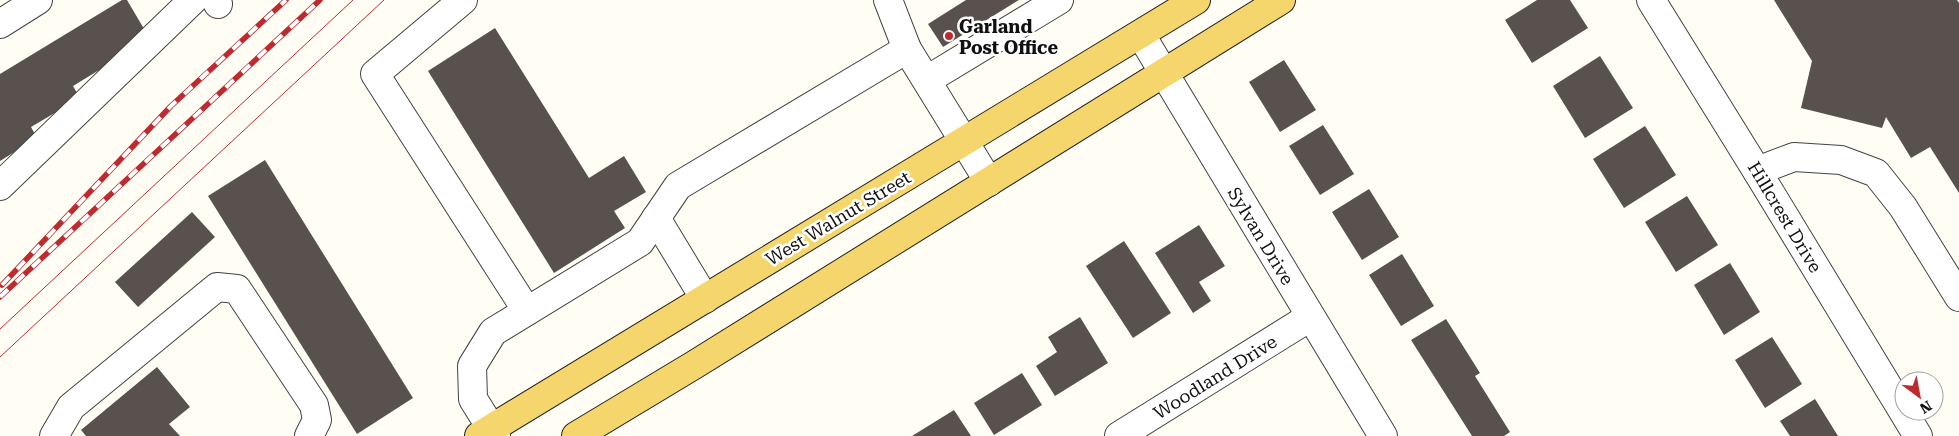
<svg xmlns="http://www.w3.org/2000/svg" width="1959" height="436" viewBox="0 0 1959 436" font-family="'Roboto Serif',serif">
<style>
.building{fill:#59514d}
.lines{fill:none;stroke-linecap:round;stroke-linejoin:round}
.minor-casing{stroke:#434343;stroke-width:30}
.major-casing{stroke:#212121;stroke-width:30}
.minor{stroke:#fff;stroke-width:28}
.major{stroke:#f5d66d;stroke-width:28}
.tram{stroke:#bf2a2f;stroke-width:1}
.rail-casing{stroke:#bf2a2f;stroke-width:5.5}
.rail{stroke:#fff;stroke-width:4;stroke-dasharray:11;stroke-linecap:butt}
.poi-dot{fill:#bf2a2f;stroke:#fff;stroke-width:2}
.labels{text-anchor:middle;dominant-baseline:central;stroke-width:5;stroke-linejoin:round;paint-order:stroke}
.poi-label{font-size:18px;font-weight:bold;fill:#101010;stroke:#fff;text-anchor:start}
.street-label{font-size:18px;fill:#101010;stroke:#fff}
</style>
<rect width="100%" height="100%" fill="#fffdf4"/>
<g class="building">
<polygon points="122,0 127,0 150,39 73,86 80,98 31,127 37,138 0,161 0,74"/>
<polygon points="966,0 1019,0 943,47 928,24"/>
<polygon points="1537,0 1570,0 1588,28 1532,63 1505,20"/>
<polygon points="1774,0 1957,0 1959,3 1959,193 1930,147 1911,158 1886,117 1882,128 1801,108 1812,61"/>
<polygon points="495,28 589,178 624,156 646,192 614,211 625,228 554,273 428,71"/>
<polygon points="1600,56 1633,108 1585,138 1553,86"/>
<polygon points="1284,60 1316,110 1280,132 1249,82"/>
<polygon points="1323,125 1354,174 1320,195 1289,146"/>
<polygon points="1645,126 1676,175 1624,208 1593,159"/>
<polygon points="265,160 413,398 357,434 208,196"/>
<polygon points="1369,189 1399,237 1362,260 1332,212"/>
<polygon points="1687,196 1718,245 1676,272 1645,222"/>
<polygon points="192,212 215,237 138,307 115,282"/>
<polygon points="1199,225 1225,266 1199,282 1211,301 1193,313 1155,253"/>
<polygon points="1124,241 1171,313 1133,338 1086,266"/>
<polygon points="1402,254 1434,306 1401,326 1369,275"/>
<polygon points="1730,263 1760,312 1724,335 1694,285"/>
<polygon points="1080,317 1108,363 1055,396 1036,366 1057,352 1048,337"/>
<polygon points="1446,319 1480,373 1475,376 1510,432 1504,436 1472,436 1411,340"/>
<polygon points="1772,337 1802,384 1765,408 1735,360"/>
<polygon points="157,367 190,407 169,424 180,436 86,436 81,430"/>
<polygon points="1022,373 1042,405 994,435 974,403"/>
<polygon points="1815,399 1838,436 1790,436 1780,421"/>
<polygon points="954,410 971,436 912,436"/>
</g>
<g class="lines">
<defs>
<g id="minor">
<polyline points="216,0 218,4"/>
<polyline points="463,0 375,74 527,311"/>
<polyline points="888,0 907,49"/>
<polyline points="1651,0 1757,171 1918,436"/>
<polyline points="0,24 38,0"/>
<polyline points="1141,35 1383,436"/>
<polyline points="927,80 1059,0"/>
<polyline points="1757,171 1794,157 1841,160 1876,173 1903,207 1959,297"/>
<polyline points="0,186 193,0"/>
<polyline points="656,218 705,299"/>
<polyline points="54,436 71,407 217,287 237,289 314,405 317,420 309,436"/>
<polyline points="496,436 473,399 472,366 493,332 640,242 678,186 907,49 989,182"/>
<polyline points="1119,436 1310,317"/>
</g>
<g id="major">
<polyline points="479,436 1196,0"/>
<polyline points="576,436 694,365 1281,0"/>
</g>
</defs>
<use href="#minor" class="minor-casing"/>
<use href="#major" class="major-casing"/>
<use href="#minor" class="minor"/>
<use href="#major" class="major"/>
<g class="tram">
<polyline points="0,329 353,0"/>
<polyline points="0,357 384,0"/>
</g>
<defs>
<g id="rail">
<polyline points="2,285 171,106 286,0"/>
<polyline points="0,297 320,0"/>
</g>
</defs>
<use href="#rail" class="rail-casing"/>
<use href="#rail" class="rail"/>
</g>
<circle class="poi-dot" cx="949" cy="36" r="5"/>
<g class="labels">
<g class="poi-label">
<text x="959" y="26">Garland<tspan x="959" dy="21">Post Office</tspan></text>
</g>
<g class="street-label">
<text transform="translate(1785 217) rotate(59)">Hillcrest Drive</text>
<text transform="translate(838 218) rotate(-31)">West Walnut Street</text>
<text transform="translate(1261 236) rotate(59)">Sylvan Drive</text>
<text transform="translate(1215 377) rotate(-32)">Woodland Drive</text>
</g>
</g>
<g transform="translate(1919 396) rotate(148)"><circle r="24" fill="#ffffff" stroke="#9f9f9f"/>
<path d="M0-4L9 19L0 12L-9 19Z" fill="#bf2a2f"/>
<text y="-8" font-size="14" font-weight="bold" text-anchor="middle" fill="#101010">N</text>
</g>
</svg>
